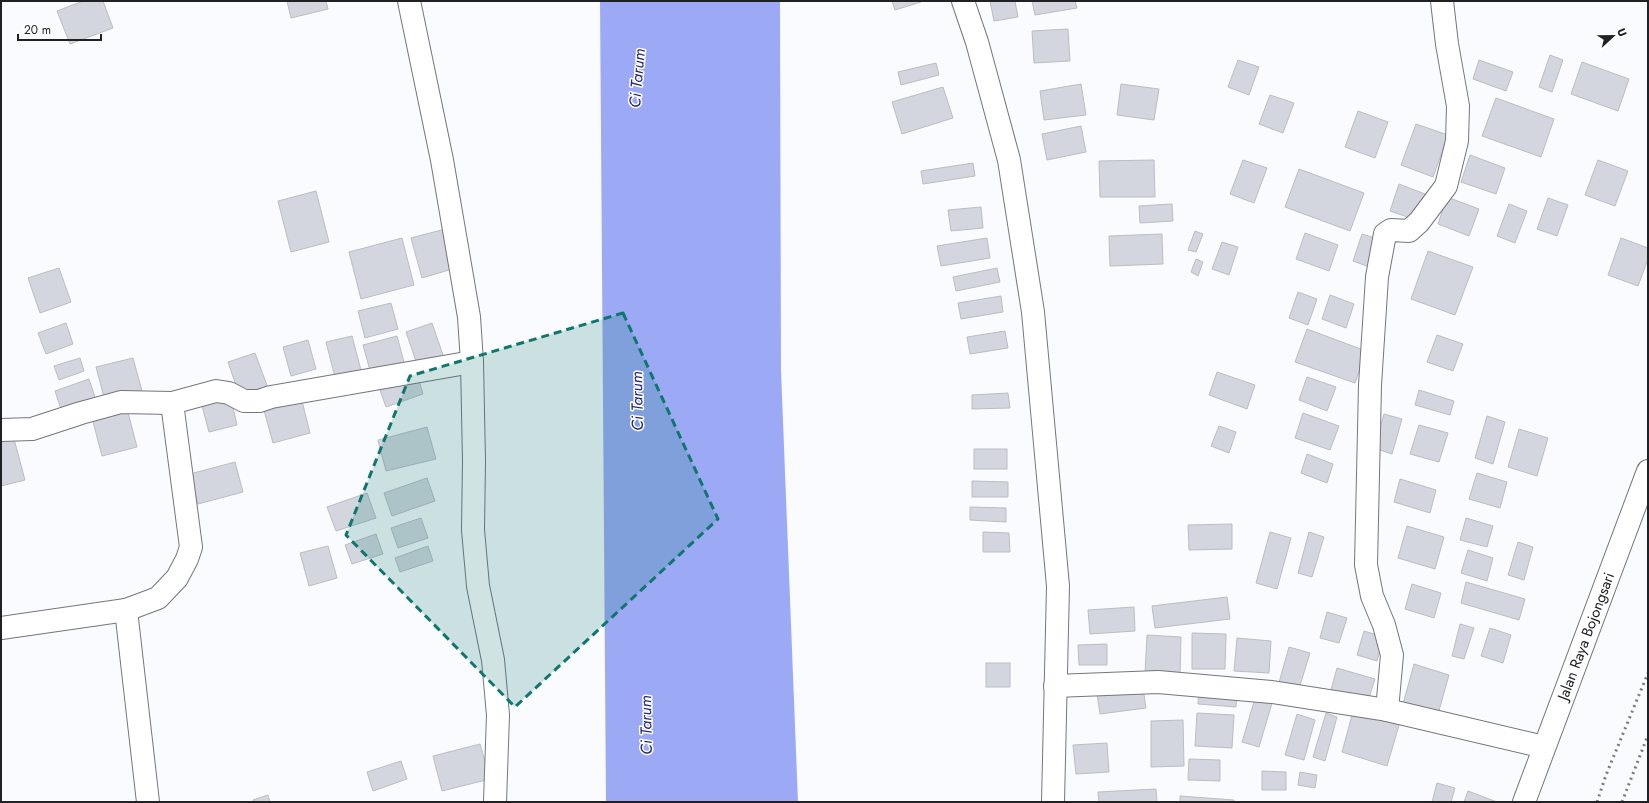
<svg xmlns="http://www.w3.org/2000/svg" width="1649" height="803" viewBox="0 0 1649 803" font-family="Jost,sans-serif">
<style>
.water{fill:#9caaf6}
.building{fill:#d4d6df;stroke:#bbbdc5}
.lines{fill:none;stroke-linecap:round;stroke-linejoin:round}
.street-casing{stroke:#74767d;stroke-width:24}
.secondary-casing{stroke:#74767d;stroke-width:24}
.street{stroke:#fff;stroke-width:22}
.secondary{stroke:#fff;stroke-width:22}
.rail{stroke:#7a7b7e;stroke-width:3;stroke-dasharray:2 4;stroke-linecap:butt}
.marked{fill:#0f766e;fill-opacity:0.2;stroke:#0f766e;stroke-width:3;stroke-dasharray:8 5;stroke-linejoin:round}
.labels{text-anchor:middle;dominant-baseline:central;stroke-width:3;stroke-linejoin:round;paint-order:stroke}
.street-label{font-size:15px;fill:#202124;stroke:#fff}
.water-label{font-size:16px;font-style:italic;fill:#242479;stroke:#fff}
</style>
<rect width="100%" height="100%" fill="#fafbfe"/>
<polygon class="water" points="600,1 780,1 781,370 798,802 606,802"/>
<g class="building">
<polygon points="83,1 103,1 113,28 70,44 57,11"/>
<polygon points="287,1 326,1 328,9 291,18"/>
<polygon points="892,1 921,1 921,2 895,10"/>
<polygon points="990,1 1015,1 1018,17 994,21"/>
<polygon points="1032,1 1075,1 1077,8 1035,15"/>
<polygon points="1068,29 1070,61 1034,63 1032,31"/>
<polygon points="1550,55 1563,60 1552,92 1539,87"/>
<polygon points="1238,60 1259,67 1249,95 1228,87"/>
<polygon points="1479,60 1513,72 1506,91 1473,79"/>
<polygon points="1582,62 1629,79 1618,111 1571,94"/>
<polygon points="936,63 939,75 901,85 898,72"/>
<polygon points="1081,84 1086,115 1044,120 1040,91"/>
<polygon points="1121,84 1159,89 1154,120 1117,115"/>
<polygon points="943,87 953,118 902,134 892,102"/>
<polygon points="1270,95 1294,103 1283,133 1259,124"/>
<polygon points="1496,98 1554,119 1541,157 1482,136"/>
<polygon points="1358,111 1388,122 1375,158 1345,147"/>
<polygon points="1416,124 1448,135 1433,177 1401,165"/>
<polygon points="1081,126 1086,152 1047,160 1042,134"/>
<polygon points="1470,155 1505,168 1496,194 1461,182"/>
<polygon points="1154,160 1155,197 1100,197 1099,161"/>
<polygon points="1243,160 1267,168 1254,203 1230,194"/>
<polygon points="1598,160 1628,171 1615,206 1585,195"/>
<polygon points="973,163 975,176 923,184 921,171"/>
<polygon points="1299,169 1364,193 1350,231 1285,207"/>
<polygon points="1399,184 1425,194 1416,220 1390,211"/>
<polygon points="316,191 329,242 291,252 278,201"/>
<polygon points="1447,197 1479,209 1469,236 1438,224"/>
<polygon points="1548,198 1568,205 1557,236 1537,229"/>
<polygon points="1172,204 1173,221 1140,223 1139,206"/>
<polygon points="1509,204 1527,211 1515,243 1497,236"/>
<polygon points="981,207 983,228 951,231 948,210"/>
<polygon points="449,228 459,267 422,278 411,238"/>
<polygon points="1195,231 1203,234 1196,252 1188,250"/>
<polygon points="1305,233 1338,245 1329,271 1296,259"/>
<polygon points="1162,234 1163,264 1110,266 1109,236"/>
<polygon points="1362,234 1381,240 1372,268 1353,261"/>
<polygon points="402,238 414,285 361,299 349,252"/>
<polygon points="987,238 990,258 941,266 937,246"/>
<polygon points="1621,238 1648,248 1648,259 1638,286 1608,275"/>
<polygon points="1222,242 1238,247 1229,275 1212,269"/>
<polygon points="1428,251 1473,267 1455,315 1411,299"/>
<polygon points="1196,259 1203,262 1198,276 1191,272"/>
<polygon points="59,268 71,302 40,313 28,278"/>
<polygon points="997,268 1000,282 956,291 953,277"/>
<polygon points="1298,292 1317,299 1308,325 1289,318"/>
<polygon points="1330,295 1354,304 1346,328 1322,319"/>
<polygon points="1001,296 1003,312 961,319 958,303"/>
<polygon points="391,303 398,329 365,338 358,311"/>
<polygon points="66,323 73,344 46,354 38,333"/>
<polygon points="432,323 444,358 418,367 406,332"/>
<polygon points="1307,329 1366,351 1355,383 1295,362"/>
<polygon points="1005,331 1008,348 970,354 967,337"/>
<polygon points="1437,335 1463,344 1453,371 1427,362"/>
<polygon points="352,336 362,374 336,381 326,342"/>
<polygon points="397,336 405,366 371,374 363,345"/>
<polygon points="308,340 316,369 291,376 283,347"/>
<polygon points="255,353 268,388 240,397 228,362"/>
<polygon points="80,358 84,371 59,380 54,366"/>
<polygon points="133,358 142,391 105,401 96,367"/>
<polygon points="1217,372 1255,385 1247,409 1209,395"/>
<polygon points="418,377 423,394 386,407 380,390"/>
<polygon points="1307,377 1336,387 1327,411 1299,400"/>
<polygon points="89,379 96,400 62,412 55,391"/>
<polygon points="1419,390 1454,401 1450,415 1415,405"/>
<polygon points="1008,393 1010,408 972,409 972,395"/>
<polygon points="230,395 237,425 209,432 201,402"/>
<polygon points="301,397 310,433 273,443 263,407"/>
<polygon points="126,405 137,447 102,456 91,414"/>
<polygon points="1303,413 1339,426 1330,450 1295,438"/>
<polygon points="1384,414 1402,419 1392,454 1374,448"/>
<polygon points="1487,416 1505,422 1493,464 1475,458"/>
<polygon points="1419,425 1448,433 1439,462 1410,454"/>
<polygon points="1219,426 1236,432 1229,453 1211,446"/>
<polygon points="427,427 436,459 386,471 378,440"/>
<polygon points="1519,429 1548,438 1537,476 1508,467"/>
<polygon points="13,435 25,480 1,486 1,438"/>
<rect x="974" y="449" width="33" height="20"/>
<polygon points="1307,454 1333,464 1327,483 1301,473"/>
<polygon points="235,462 243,492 198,504 190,474"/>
<polygon points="1477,473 1507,482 1500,508 1469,499"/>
<polygon points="427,478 435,501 392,516 384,493"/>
<polygon points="1400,479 1436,490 1430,513 1394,502"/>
<polygon points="972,481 1008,482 1008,497 972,497"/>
<polygon points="367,493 376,518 336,531 327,507"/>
<polygon points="970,507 1006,508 1006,522 970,520"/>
<polygon points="421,518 428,538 398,548 391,528"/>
<polygon points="1466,518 1493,526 1487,547 1460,540"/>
<polygon points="1232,524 1232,549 1189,550 1188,525"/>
<polygon points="1407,526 1444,537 1435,569 1398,558"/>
<polygon points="983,532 1009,533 1010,552 983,552"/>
<polygon points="1270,532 1291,538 1277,589 1256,583"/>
<polygon points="1309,532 1324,537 1312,577 1298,573"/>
<polygon points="376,534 383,554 352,564 345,545"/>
<polygon points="1518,542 1533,547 1524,580 1508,575"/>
<polygon points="328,546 337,578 309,586 300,553"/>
<polygon points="428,546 433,561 400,572 395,558"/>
<polygon points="1468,550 1493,558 1487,581 1461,573"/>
<polygon points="1466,582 1525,599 1519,620 1461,603"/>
<polygon points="1412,584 1441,593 1434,618 1405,609"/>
<polygon points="1227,597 1230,619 1155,628 1152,606"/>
<polygon points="1134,607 1135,631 1090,634 1088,610"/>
<polygon points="1327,612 1347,618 1339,643 1320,638"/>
<polygon points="1460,624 1474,628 1464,659 1452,656"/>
<polygon points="1490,628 1511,635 1503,663 1481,656"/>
<polygon points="1364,631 1384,637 1377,661 1357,655"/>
<polygon points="1192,633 1226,634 1225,669 1192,669"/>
<polygon points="1147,635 1181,637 1180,675 1145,673"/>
<polygon points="1237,638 1271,641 1269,673 1234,671"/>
<polygon points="1107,644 1107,665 1079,665 1078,645"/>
<polygon points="1289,647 1310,653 1298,692 1278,686"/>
<rect x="986" y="663" width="24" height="24"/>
<polygon points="1414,664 1449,675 1438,714 1403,704"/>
<polygon points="1337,668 1375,679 1368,701 1331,690"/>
<polygon points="1143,688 1146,708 1100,714 1097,694"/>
<polygon points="1199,688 1237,692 1236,707 1198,704"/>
<polygon points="1256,695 1273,700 1259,747 1242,742"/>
<polygon points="1354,708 1400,722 1387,766 1342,752"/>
<polygon points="1197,713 1234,715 1232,748 1195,746"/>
<polygon points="1326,713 1337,717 1325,761 1313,757"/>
<polygon points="1297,714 1315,720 1304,760 1285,755"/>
<polygon points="1183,720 1184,766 1151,767 1151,721"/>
<polygon points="1107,743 1109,772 1076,774 1073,745"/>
<polygon points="480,744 490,779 442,791 433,756"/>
<polygon points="1189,759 1220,760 1220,781 1188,780"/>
<polygon points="401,761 407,779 373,791 367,772"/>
<polygon points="1262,771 1286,772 1286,790 1262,790"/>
<polygon points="1300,772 1317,775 1315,788 1298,785"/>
<polygon points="1437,783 1455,788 1451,802 1432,802"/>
<polygon points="1156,789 1157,802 1099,802 1098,792"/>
<polygon points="1468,791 1497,802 1464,802"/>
<polygon points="268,795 270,802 254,802 253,800"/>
<polygon points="1180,796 1234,800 1234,802 1180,802"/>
</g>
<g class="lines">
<defs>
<g id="street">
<polyline points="409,1 442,160 469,317 472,362 474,461 473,530 478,586 493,660 498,715 495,802"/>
<polyline points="963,1 977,42 1009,160 1033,312 1058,586 1053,802"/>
<polyline points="1,430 32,429 81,413 121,402 172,403 216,391 229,393 244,401 259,401 271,397 472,362"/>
<polyline points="126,610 148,802"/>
<polyline points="1,628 126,610 158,598 177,578 187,559 191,547 172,403"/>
<polyline points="1055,686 1158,682 1272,692 1387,710 1544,747"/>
<polyline points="1387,710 1392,655 1384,625 1372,596 1366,565 1370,385 1377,277 1385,234 1391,230 1409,231 1419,222 1446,186 1457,141 1458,106 1447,44 1442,1"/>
</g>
<g id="secondary">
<path id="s1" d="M1524,802L1648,471"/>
</g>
</defs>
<use href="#street" class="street-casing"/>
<use href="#secondary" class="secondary-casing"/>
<use href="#street" class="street"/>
<use href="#secondary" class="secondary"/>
<g class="rail">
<polyline points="1597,802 1606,775 1648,673"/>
<polyline points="1622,802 1648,735"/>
</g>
</g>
<path class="marked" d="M623,313L718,519L515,707L346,535L410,376Z"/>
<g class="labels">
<g class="street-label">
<text stroke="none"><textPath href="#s1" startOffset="177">Jalan Raya Bojongsari</textPath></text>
</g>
<g class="water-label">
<text transform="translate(637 78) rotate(-85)">Ci Tarum</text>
<text transform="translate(637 401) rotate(-91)">Ci Tarum</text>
<text transform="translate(646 725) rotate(-91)">Ci Tarum</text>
</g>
</g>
<rect width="1649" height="803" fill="none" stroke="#202124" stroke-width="4"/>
<g transform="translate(1613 36) rotate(68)" stroke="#ffffff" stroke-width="3" paint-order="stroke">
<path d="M0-3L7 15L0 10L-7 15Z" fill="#202124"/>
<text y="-6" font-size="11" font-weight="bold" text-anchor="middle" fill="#202124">U</text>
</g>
<path d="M18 34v6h83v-6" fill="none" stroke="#202124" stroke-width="2"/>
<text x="24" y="34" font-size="12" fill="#202124" stroke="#ffffff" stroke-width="3" paint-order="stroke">20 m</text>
</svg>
